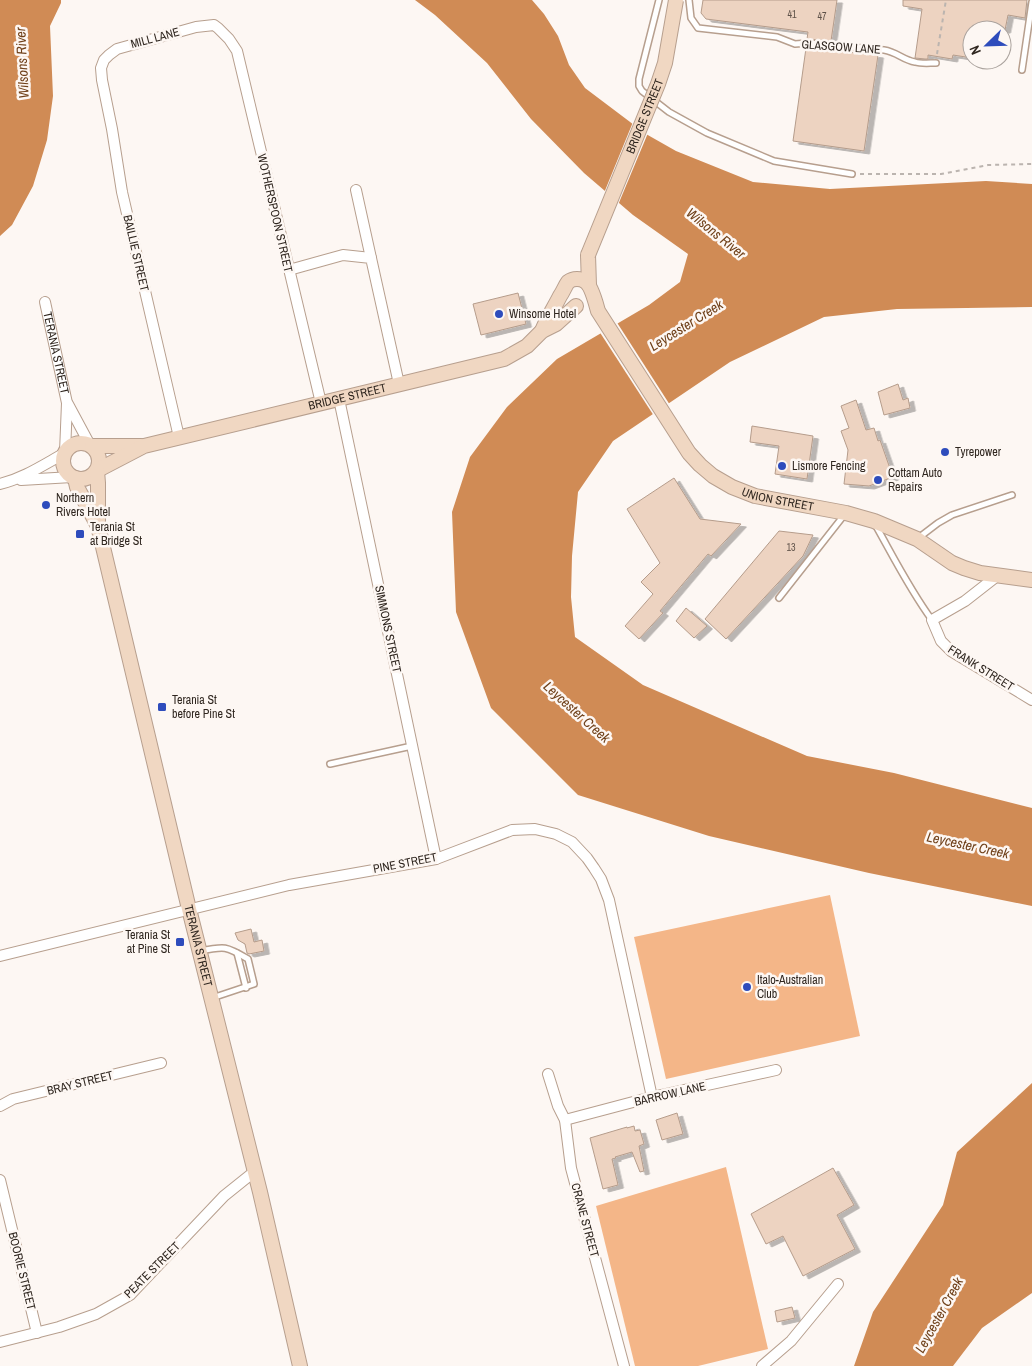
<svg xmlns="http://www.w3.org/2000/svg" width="1032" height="1366" viewBox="0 0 1032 1366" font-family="'Archivo Narrow',sans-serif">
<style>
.green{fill:#f4b688}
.water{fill:#d08b55}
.pier{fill:#fdf7f3}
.building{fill:#edd3c1;stroke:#b59c8b;filter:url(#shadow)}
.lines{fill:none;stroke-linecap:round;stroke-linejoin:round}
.lane-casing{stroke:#b79f8e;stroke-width:8}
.street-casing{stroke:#b79f8e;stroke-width:12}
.secondary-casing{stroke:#b79f8e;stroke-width:16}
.path{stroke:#bbb4af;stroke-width:2;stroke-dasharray:4 4;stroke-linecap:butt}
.lane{stroke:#fff;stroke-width:5}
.street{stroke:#fff;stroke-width:10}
.secondary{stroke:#f0d7c2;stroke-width:14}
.secondary-bridge-casing{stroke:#b79f8e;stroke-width:16;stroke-linecap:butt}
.secondary-bridge{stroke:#f0d7c2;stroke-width:14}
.poi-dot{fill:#2e4cbc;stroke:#fdf7f3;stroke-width:2}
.labels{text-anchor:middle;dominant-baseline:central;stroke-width:5;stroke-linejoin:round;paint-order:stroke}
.number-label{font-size:10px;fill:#5e5148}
.street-label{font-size:12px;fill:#2f261f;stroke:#fdf7f3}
.poi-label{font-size:12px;fill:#2f261f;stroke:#fdf7f3;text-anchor:start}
.water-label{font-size:14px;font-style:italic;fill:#70411a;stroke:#fdf7f3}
</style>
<defs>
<filter id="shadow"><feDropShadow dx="5.5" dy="3" stdDeviation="0" flood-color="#0004"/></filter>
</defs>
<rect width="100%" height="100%" fill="#fdf7f3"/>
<g class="green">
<polygon points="830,895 860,1036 666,1079 634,937"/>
<polygon points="726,1167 768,1349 698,1366 635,1366 596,1206"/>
</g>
<g class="water">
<polygon points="0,0 61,0 61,3 50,26 53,96 47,140 33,186 12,225 0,236"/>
<polygon points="415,0 532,0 544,14 558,36 569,65 585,88 646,134 676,151 753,182 830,189 986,181 1032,184 1032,307 897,309 824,317 730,362 613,441 578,492 572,556 571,597 575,637 643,685 807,756 894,773 1032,808 1032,906 869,873 709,836 578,795 491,708 456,612 452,512 470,457 507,407 557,359 649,305 680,282 688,254 633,215 584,173 531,119 487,63 435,15"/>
<polygon points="1032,1083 1032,1293 982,1328 953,1366 854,1366 873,1312 943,1205 957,1152"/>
</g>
<g class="pier">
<polygon points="633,122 648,133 618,205 604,193"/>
<polygon points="616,321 670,405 654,416 599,331"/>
</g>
<g class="building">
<polygon points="703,0 837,0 831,41 807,39 808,32 706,19 701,13"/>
<polygon points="903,0 1027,0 1025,18 1008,15 1005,30 972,30 972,58 953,55 952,59 928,55 928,59 925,59 915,58 922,9 903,6"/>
<polygon points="806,48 878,55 864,151 793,141"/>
<polygon points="518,293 526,324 481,335 473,304"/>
<polygon points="898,384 903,400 908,398 910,408 884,415 878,392"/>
<polygon points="856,400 866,430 874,428 878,441 880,440 893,477 869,486 844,484 848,450 841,431 849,428 841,406"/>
<polygon points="752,426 813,436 807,479 775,474 779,446 750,442"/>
<polygon points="674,478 700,519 741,524 711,556 708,554 660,611 663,613 639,639 625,626 653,594 641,582 660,563 627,509"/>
<polygon points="779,531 813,535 803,556 726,639 705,619"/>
<polygon points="686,608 707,626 694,638 676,621"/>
<polygon points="251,929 254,942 262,940 264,951 249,954 247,953 245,944 238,940 235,933"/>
<polygon points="677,1113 683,1134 662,1140 656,1120"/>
<polygon points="634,1126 635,1131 640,1130 644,1144 639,1146 644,1171 640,1172 632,1152 615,1157 616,1158 612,1159 618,1185 603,1189 590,1138 627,1127 627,1128"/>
<polygon points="833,1168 854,1205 837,1215 855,1249 803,1276 783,1236 766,1244 751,1214"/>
<polygon points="792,1307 795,1318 777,1322 775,1311"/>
</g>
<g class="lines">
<defs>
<g id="lane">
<polyline points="659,0 639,79 639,86 642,91 669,112 707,133 774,161 852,174"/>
<path d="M689,0L691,18L698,28L777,37L795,44L808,43L884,50C897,52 903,60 915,62C921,64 929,63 936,63"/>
<polyline points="1022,70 1032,2"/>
<path d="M876,526C894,558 910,590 932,620"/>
<polyline points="917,539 938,523 952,515 1012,495"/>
<polyline points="779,598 845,514"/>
<polyline points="330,764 412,746"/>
<path d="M200,951C225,946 226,946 248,959L254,984L212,998"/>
<polyline points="237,953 246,988"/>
</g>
<g id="street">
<polyline points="356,190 371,258"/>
<polyline points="289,270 343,255 371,258 399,384"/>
<path id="s1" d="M45,302L67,403L65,452"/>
<polyline points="339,399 436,859"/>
<polyline points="68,404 90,445"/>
<polyline points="179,437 122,192 112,129 102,80 101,68 104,60 109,55 117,49 196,27 214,25 218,28 229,39 237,51 321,403"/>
<polyline points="21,480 72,477"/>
<path d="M0,484C24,478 43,465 65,453"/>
<polyline points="997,576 965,601 932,620 941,641 951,651 1032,700"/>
<polyline points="0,956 289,885 436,859 512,830 535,829 556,834 572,842 587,858 594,868 601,879 609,900 652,1097"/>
<polyline points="548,1074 558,1106 565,1120 571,1168 624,1366"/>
<polyline points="0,1106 13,1099 161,1063"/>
<polyline points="565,1120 652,1097 776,1070"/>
<polyline points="0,1180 37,1333"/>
<polyline points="0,1342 59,1327 96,1314 130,1295 224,1196 254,1172"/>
<polyline points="762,1366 791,1341 838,1284"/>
</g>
<g id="secondary">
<polyline points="588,255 589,285"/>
<path id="s2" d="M542,331C547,318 554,308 560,296C563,292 565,286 568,282C573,278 581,278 586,282C592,287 596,304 598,311L689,453L700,465L713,476L732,487L755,496L846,513L874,521L917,539L952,563L964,568L980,573L1032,580"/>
<circle cx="81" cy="461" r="18"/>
<polyline points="92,446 141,446"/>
<path id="s3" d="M98,470L144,446L504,359L527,346L542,331L556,324L576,306"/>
<polyline points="97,471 98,483 98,523"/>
<path id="s4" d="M75,478L77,487L98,526L189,909L260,1192L300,1366"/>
</g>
</defs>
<use href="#lane" class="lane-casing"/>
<use href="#street" class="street-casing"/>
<use href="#secondary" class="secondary-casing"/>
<g class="path">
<polyline points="937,54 946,0"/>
<polyline points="860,174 941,174 988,165 1032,164"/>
</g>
<use href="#lane" class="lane"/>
<use href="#street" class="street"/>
<use href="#secondary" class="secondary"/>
<defs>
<g id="secondary-bridge">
<path id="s5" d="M588,255L658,84L665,63L676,0"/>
</g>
</defs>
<use href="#secondary-bridge" class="secondary-bridge-casing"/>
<use href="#secondary-bridge" class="secondary-bridge"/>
</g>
<g class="poi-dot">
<circle cx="499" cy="314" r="5"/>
<circle cx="945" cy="452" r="5"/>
<circle cx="782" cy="466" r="5"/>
<circle cx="878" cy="480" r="5"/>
<circle cx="46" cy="505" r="5"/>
<rect x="75" y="529" width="10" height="10" rx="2.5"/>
<rect x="157" y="702" width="10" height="10" rx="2.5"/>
<rect x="175" y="937" width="10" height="10" rx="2.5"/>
<circle cx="747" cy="987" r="5"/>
</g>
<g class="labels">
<g class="number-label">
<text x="792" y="14">41</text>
<text x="822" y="16">47</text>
<text x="791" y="547">13</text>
</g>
<g class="street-label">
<text transform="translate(155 38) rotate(-15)">MILL LANE</text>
<text transform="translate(841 47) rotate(4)">GLASGOW LANE</text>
<text stroke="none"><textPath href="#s5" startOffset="150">BRIDGE STREET</textPath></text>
<text transform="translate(275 213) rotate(77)">WOTHERSPOON STREET</text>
<text transform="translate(136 253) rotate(77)">BAILLIE STREET</text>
<text stroke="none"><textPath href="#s1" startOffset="52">TERANIA STREET</textPath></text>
<text stroke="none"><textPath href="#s3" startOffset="261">BRIDGE STREET</textPath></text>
<text stroke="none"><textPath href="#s2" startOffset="378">UNION STREET</textPath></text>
<text transform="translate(388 629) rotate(78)">SIMMONS STREET</text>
<text transform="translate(981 668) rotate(32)">FRANK STREET</text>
<text transform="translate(405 863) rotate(-11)">PINE STREET</text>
<text stroke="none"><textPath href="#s4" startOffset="485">TERANIA STREET</textPath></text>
<text transform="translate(80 1083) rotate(-14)">BRAY STREET</text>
<text transform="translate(670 1094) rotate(-13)">BARROW LANE</text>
<text transform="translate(585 1220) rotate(75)">CRANE STREET</text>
<text transform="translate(152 1270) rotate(-45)">PEATE STREET</text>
<text transform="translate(22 1271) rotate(76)">BOORIE STREET</text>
</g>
<g class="poi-label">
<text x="509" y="314">Winsome Hotel</text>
<text x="955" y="452">Tyrepower</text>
<text x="792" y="466">Lismore Fencing</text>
<text x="888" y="473">Cottam Auto<tspan x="888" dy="14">Repairs</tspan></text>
<text x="56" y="498">Northern<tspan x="56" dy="14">Rivers Hotel</tspan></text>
<text x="90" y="527">Terania St<tspan x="90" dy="14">at Bridge St</tspan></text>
<text x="172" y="700">Terania St<tspan x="172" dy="14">before Pine St</tspan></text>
<text x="170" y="935" text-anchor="end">Terania St<tspan x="170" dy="14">at Pine St</tspan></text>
<text x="757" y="980">Italo-Australian<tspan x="757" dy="14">Club</tspan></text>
</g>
<g class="water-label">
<text transform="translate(22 63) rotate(-93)">Wilsons River</text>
<text transform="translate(716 233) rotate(39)">Wilsons River</text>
<text transform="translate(686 325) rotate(-32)">Leycester Creek</text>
<text transform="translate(577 712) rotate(42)">Leycester Creek</text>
<text transform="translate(968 845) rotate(12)">Leycester Creek</text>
<text transform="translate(939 1315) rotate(-61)">Leycester Creek</text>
</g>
</g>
<g transform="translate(987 45) rotate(247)"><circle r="24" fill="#fdf7f3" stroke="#aba39e"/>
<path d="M0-4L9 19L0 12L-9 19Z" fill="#2e4cbc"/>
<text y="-8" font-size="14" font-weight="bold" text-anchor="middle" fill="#2f261f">N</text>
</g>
</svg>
